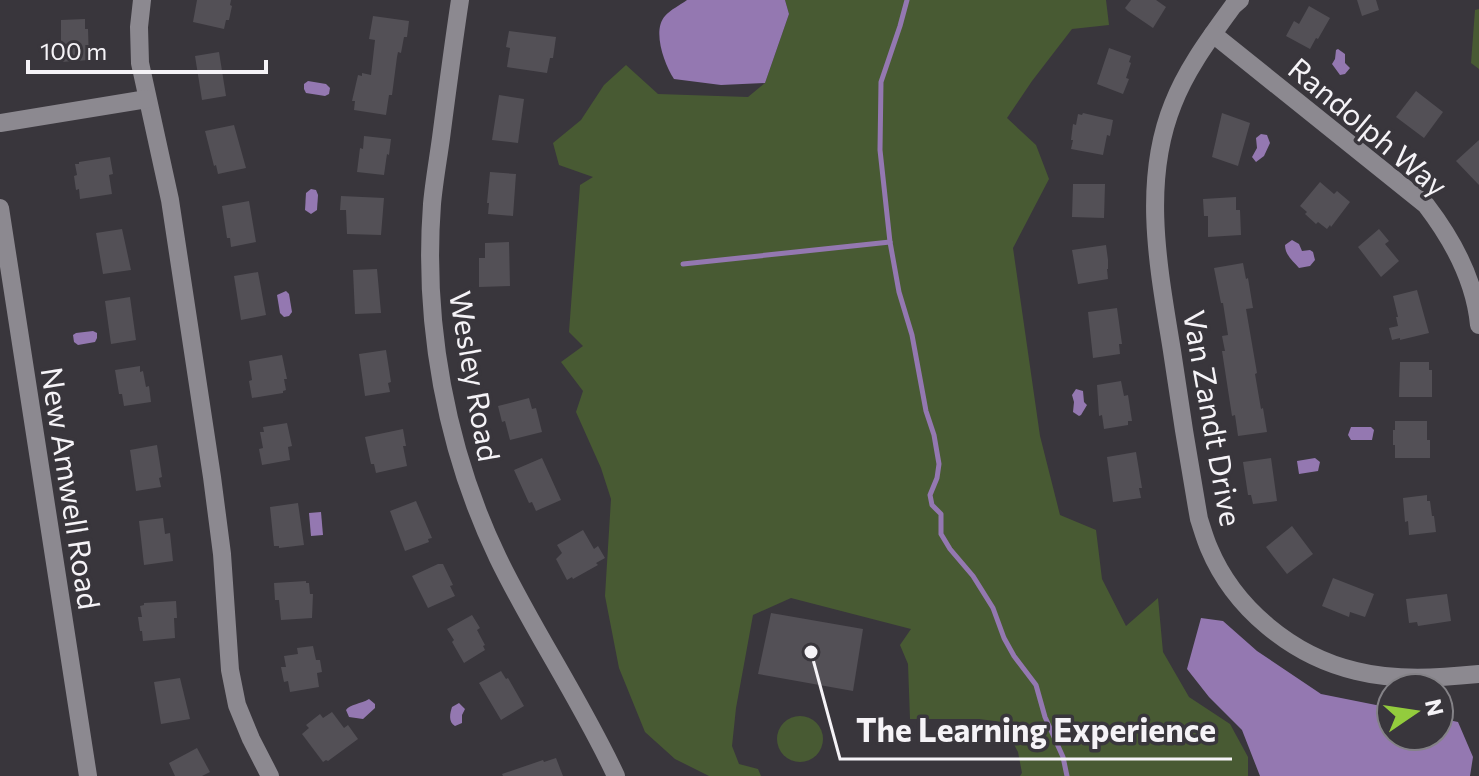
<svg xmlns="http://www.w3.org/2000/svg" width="1479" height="776" viewBox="0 0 1479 776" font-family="Commissioner,sans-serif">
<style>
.green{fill:#485a33}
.water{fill:#9478b1}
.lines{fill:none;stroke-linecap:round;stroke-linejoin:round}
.stream{stroke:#9478b1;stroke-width:5}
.building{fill:#535056}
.minor{stroke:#8c8990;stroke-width:18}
.labels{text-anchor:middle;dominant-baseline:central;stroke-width:7;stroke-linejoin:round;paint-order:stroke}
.street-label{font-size:30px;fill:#f5f3f7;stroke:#39363c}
.leader{fill:none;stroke:#f5f3f7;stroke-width:3}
.callout-dot{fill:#f5f3f7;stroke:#39363c;stroke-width:3}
.callout-label{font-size:32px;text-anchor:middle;font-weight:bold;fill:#f5f3f7;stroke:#39363c;stroke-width:7;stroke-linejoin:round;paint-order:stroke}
</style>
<rect width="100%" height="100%" fill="#39363c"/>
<g class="green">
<polygon points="785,0 1106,0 1109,25 1072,29 1032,81 1007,118 1036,145 1049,179 1013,248 1040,436 1060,515 1096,530 1102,579 1126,626 1158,598 1163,652 1189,697 1230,724 1248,757 1248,776 1020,776 1022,773 1018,752 1002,722 979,719 910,719 908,664 900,645 911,629 791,598 753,615 736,708 732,746 739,764 758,769 761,776 709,776 675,759 645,732 619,668 605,596 611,499 601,468 576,412 583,391 561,362 583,346 569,332 580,185 593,177 559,165 553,143 581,120 604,85 626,65 658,94 748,97 765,83 789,14"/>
<polygon points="1479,9 1479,69 1471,63 1475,10"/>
<circle cx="800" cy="739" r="23"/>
</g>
<g class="water">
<path d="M687,0H785L789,14L765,83L721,85L674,79C664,64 652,30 665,16C670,10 680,5 687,0Z"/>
<polygon points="1338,49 1345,54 1345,63 1350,68 1345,74 1340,75 1332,64 1335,59 1336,50"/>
<polygon points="308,81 326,84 330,88 329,94 325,96 306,93 304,89 304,84"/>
<polygon points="1261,134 1267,135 1270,143 1264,156 1256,162 1252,157 1257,148 1256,138"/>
<polygon points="311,189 316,190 318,195 317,210 311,214 305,210 306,193"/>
<path d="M1292,240L1299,244L1302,251L1310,250L1313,252L1315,260L1310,266L1299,268C1293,261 1285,255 1285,245Z"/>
<polygon points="286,291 289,294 292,312 289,316 284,317 280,313 277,295"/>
<polygon points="93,331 97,333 97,338 95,342 78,345 74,342 73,335 76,333"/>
<polygon points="1076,389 1083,391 1084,402 1087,405 1081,415 1079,416 1073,412 1074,402 1072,395"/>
<polygon points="1351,427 1371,427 1374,430 1372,440 1351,440 1348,435"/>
<polygon points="1315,458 1320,462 1318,471 1299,474 1297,461"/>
<polygon points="321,512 323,535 311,536 309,513"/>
<polygon points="1201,618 1223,621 1257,651 1321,694 1391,708 1391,736 1439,736 1439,718 1458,722 1473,757 1470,776 1260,776 1242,730 1209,697 1187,669"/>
<path d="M369,699L375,704V708L363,719L349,717L346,710C350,704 361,704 369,699Z"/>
<path d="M459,703L465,709L462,715V723L455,726C448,722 450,713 452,707Z"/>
</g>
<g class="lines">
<g class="stream">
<polyline points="907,0 900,26 881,82 880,150 890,242 899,292 912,335 926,411 934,435 939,464 937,478 930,495 932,505 941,514 941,534 950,549 973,576 993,608 1004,638 1014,656 1036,685 1045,717 1063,757 1067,776"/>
<polyline points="683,264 890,242"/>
</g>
</g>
<g class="building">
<polygon points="197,0 231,0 230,5 232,6 229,20 226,20 224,29 193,22"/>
<polygon points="1131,0 1156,0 1166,7 1153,28 1128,11 1125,8"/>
<polygon points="1357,0 1376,0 1379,10 1362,16"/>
<polygon points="1309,6 1330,18 1318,39 1316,38 1310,49 1286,36 1294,21 1299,24"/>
<polygon points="373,16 409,21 407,37 404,37 401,53 398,52 397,57 392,95 389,95 386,115 354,110 355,101 352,101 358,75 362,76 362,73 371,75 375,40 369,39"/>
<polygon points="85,19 85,29 88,29 89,60 61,62 61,20"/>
<polygon points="509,31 556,37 553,58 550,58 547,73 507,67 510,48 506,47"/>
<polygon points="1109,48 1131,56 1129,62 1131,63 1126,78 1129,79 1123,94 1097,84"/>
<polygon points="219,52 226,96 202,100 195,56"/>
<polygon points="1416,91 1443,112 1424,138 1396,117"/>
<polygon points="499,95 524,99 518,143 492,140"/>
<polygon points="1083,113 1113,120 1110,136 1107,135 1103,155 1071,149 1073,140 1071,140 1073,124 1076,125 1078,114 1082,115"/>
<polygon points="1222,113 1250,123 1238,166 1212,157"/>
<polygon points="234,125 246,168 218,174 216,165 214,166 205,131"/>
<polygon points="364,136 391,139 389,155 387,154 384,175 357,172 360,148 363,149"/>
<polygon points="1479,140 1479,185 1456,161"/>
<polygon points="110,157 113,174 109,175 112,194 80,199 79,189 76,190 74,176 77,175 75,164 79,164 79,162"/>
<polygon points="490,172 516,174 513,216 488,214 489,203 487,203"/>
<polygon points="1320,182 1334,194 1337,191 1350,202 1331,227 1330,225 1327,229 1318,222 1316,224 1305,214 1307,212 1300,206"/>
<polygon points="1073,184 1105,184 1104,218 1072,217"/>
<polygon points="341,196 384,198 381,235 347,234 346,210 340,210"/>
<polygon points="1236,197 1236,210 1240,210 1241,235 1208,237 1208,216 1204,216 1203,199"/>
<polygon points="249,201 256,242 231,247 230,238 227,238 222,206"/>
<polygon points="122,229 131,270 103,274 96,233"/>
<polygon points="1379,229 1389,241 1385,244 1399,261 1381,277 1358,247"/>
<polygon points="509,242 510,286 479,287 479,258 485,258 485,243"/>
<polygon points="1106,245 1108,260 1108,269 1107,269 1108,279 1078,284 1072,250"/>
<polygon points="1243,263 1246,279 1248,278 1253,308 1246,309 1257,373 1255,374 1261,409 1263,408 1267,432 1238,436 1235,415 1232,416 1222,351 1225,351 1222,336 1228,335 1223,303 1221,303 1214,268"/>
<polygon points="377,269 381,313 355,314 353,270"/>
<polygon points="258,272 266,315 241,320 234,276"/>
<polygon points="1417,290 1429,333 1400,340 1400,338 1392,340 1389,328 1398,326 1396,317 1398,317 1393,296"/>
<polygon points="130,297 136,340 111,344 105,301"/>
<polygon points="1117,308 1122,344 1119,344 1120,354 1093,358 1088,312"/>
<polygon points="386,350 391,382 388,383 390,392 365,396 359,354"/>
<polygon points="282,355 287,379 284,379 286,390 283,391 283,393 252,398 249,381 252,380 249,361"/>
<polygon points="1400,362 1429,362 1429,370 1432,370 1432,397 1399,397"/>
<polygon points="140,366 140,372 143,371 146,387 149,386 151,402 124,406 122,394 119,394 115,370"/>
<polygon points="1121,381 1124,396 1128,395 1132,421 1128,421 1128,425 1104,429 1102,415 1099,416 1097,385"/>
<polygon points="529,398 532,409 536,408 542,432 510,440 505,421 502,422 498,406"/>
<polygon points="1395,421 1427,421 1427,440 1430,440 1430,458 1395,458 1395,445 1393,445 1393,430 1395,430"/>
<polygon points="287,423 292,446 288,447 290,460 262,465 259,449 263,448 260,432 264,432 263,427"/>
<polygon points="403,429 406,446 403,446 407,466 376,473 374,464 371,464 365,437"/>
<polygon points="157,445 162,477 159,478 161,487 136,491 130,450"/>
<polygon points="1136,452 1142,488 1139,488 1141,498 1113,502 1107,457"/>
<polygon points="542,458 561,500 536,511 532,502 529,503 514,470"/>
<polygon points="1271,458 1277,501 1253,504 1251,495 1248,495 1243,462"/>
<polygon points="1427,495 1427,501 1430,501 1432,516 1434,516 1436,532 1409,535 1408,521 1405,522 1403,498"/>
<polygon points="416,501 432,538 428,539 429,542 405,551 390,511"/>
<polygon points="298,503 304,545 279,548 279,546 274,546 270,507"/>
<polygon points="163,518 165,534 170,533 173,561 144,565 139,521"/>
<polygon points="1292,526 1313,554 1287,574 1266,547"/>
<polygon points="583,530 594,549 598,546 605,558 596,563 598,565 573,579 572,577 567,580 556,559 562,553 557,545"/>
<polygon points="438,564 443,564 453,585 450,586 455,596 428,608 412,576"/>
<polygon points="1333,578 1374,594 1365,617 1350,612 1349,617 1322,606"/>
<polygon points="306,581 306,583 309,583 310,594 313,594 312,618 281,620 279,600 275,600 274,583"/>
<polygon points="1447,594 1451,621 1418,626 1417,622 1409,623 1406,599"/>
<polygon points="176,601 177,618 174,618 175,638 143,641 142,631 140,631 138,617 142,617 140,606 144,605 144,603"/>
<polygon points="771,613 863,629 853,691 758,674"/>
<polygon points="472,615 480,628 477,630 485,645 483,646 485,650 464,663 452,642 454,640 447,629"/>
<polygon points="313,646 316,660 320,660 322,672 317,673 319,687 290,692 288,681 284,682 281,667 286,667 284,656 298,654 297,648"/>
<polygon points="501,671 506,679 508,678 524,706 501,720 479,683"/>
<polygon points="180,678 190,719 161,724 154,682"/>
<polygon points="332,712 344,728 348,725 358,739 328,761 326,760 323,762 302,734 309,728 306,725 320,714 323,718"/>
<polygon points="197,748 210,772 202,776 175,776 169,763"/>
<polygon points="556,758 563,776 503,776 502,774 543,760 544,762"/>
</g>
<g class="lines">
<g class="minor">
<polyline points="142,0 139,27 140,63 170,200 212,477 222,554 230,670 237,705 251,739 270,776"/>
<path d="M460,0C453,46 447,92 441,138C438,160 434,182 432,204C423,324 446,450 498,558C534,632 581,701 616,776"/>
<path d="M1240,0L1233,6C1210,38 1187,68 1173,104C1141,183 1159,270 1172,351C1180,407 1189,463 1199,519C1202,528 1205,539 1209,548C1234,608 1292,656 1356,671C1396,681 1439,678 1479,674"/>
<path d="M1213,34L1426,205C1452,239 1475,281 1479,325"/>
<polyline points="0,123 147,99"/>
<polyline points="0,208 88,776"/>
</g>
</g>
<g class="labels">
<g class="street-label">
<text transform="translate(1369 126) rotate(40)">Randolph Way</text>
<text transform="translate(476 376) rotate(80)">Wesley Road</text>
<text transform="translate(1214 418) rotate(80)">Van Zandt Drive</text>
<text transform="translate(72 488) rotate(81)">New Amwell Road</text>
</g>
</g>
<path class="leader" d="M811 652L840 759H1232"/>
<circle class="callout-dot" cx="811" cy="652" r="8"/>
<g class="callout-label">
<text x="1036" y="742">The Learning Experience</text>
</g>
<g transform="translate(1415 712) rotate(77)"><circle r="38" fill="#39363c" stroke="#848287" stroke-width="2"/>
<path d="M0-6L14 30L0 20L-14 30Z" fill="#93cc3d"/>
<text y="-12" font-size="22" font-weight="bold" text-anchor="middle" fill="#f5f3f7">N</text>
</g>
<path d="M28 60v12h238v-12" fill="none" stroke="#f5f3f7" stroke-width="4"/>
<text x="40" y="60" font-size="24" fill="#f5f3f7" stroke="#39363c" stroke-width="6" paint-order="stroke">100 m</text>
</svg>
